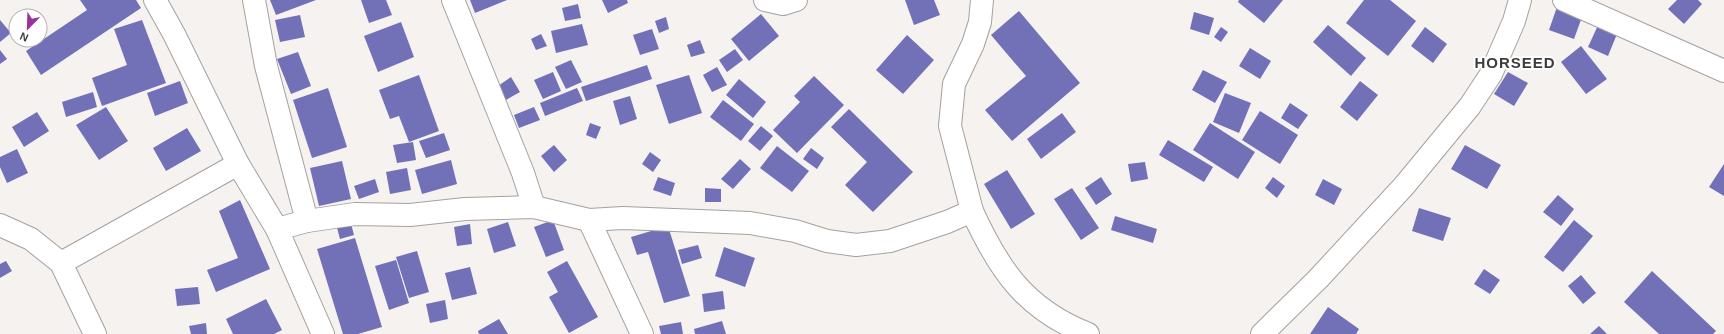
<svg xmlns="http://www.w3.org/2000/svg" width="1724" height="334" viewBox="0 0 1724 334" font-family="Arial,sans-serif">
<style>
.building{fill:#7271b8}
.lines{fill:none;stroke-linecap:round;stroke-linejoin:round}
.minor-casing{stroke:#a4a19f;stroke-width:24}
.minor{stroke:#fff;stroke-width:22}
.labels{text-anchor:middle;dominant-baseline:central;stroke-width:4;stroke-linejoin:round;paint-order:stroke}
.district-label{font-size:15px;font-weight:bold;letter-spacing:1px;fill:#3e3d3c;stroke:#fff}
</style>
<rect width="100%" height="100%" fill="#f5f2f0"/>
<g class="building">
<polygon points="80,0 136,0 141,8 41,75 26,51 87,10"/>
<polygon points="270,0 316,0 276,15"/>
<polygon points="361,0 386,0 392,15 369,23"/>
<polygon points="470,0 507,0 475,13"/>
<polygon points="602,0 627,0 628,3 608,13"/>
<polygon points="905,0 934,0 940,15 914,25"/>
<polygon points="1239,0 1283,0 1264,23 1238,2"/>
<polygon points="1364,0 1390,0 1416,21 1388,56 1346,23"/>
<polygon points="1677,0 1698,0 1702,4 1684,24 1668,9"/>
<polygon points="578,4 581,18 565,21 562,8"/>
<polygon points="1557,7 1582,17 1574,39 1549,30"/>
<polygon points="1019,11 1080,83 1012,141 985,110 1026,76 991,35"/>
<polygon points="1194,12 1214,18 1209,35 1190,29"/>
<polygon points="761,14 779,36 749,61 731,39"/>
<polygon points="300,15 305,37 280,42 275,20"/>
<polygon points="666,17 669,29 659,33 655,21"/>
<polygon points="0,20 11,33 0,42"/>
<polygon points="142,20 166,83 102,106 92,78 127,65 114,29"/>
<polygon points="1600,21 1619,29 1608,56 1588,47"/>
<polygon points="401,22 414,57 378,72 364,36"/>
<polygon points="582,24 588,45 556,53 551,31"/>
<polygon points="1328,25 1366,58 1351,76 1313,42"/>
<polygon points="1221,27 1228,32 1221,42 1214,37"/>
<polygon points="1425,27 1447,44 1433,63 1411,46"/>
<polygon points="652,29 659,49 640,55 633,35"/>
<polygon points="541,34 547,46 536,50 531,39"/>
<polygon points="907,35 934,60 903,94 876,70"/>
<polygon points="700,40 705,53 691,57 687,45"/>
<polygon points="1581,46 1607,79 1586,94 1561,62"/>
<polygon points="1250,48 1271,61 1260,79 1239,66"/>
<polygon points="735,49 743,60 727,72 719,60"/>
<polygon points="0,50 7,59 0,64"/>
<polygon points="298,52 311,86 291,94 277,59"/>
<polygon points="571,60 582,82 566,89 555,67"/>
<polygon points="647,65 652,79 586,101 581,87"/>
<polygon points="717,67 727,85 712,92 703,75"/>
<polygon points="1203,70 1227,82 1215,103 1192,90"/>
<polygon points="553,72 561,91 543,99 534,80"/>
<polygon points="1508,72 1528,83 1514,106 1494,94"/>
<polygon points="419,75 439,131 409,142 399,116 390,119 379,90"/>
<polygon points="689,75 702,113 669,124 656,85"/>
<polygon points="814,76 844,105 797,153 773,130 800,102 794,96"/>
<polygon points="511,77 520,92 506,100 498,86"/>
<polygon points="739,79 766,102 753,118 726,95"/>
<polygon points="180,81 188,103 155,116 147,93"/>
<polygon points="1360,81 1378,95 1357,121 1340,107"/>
<polygon points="328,88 347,147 312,158 293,100"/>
<polygon points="577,88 583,101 545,116 540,103"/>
<polygon points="93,92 97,107 66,117 62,102"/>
<polygon points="1225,93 1251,103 1239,133 1213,122"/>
<polygon points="630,96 637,119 620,125 613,101"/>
<polygon points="723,100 754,124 741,141 710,117"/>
<polygon points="1290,103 1308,115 1298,129 1281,118"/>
<polygon points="106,107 128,141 99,160 76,125"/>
<polygon points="534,107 540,120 519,128 514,115"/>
<polygon points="849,109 913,172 873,212 845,185 867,162 831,127"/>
<polygon points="1260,111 1298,135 1280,164 1242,140"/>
<polygon points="37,112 49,131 24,147 12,127"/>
<polygon points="1062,113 1076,132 1041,159 1027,139"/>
<polygon points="590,123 601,127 596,139 586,135"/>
<polygon points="1210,123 1255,152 1238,179 1193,150"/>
<polygon points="761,126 773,136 760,151 748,141"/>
<polygon points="187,128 201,151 166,171 153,148"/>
<polygon points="444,133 450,150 426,158 419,141"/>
<polygon points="1168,140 1213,167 1204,182 1159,155"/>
<polygon points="413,142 416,160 397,163 393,145"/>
<polygon points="554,145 567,160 554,172 541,156"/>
<polygon points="1465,145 1501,165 1487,189 1451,169"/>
<polygon points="777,146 809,171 792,192 760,168"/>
<polygon points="811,148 824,158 817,169 803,159"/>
<polygon points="17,149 28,173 7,183 0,167 0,157"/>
<polygon points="650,152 661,160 653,172 642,164"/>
<polygon points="740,159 751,169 733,189 721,179"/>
<polygon points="451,160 457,184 422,194 415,170"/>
<polygon points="342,161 351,199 319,206 310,168"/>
<polygon points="1145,162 1148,179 1131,182 1128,164"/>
<polygon points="1724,164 1724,196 1709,187"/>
<polygon points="407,168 411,190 390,194 386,172"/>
<polygon points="1007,170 1035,214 1011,229 984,184"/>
<polygon points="658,177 675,183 671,196 653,190"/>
<polygon points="1101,177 1112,194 1096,205 1085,188"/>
<polygon points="1273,177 1285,186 1277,198 1265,188"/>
<polygon points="375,179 379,192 359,199 354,186"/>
<polygon points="1323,179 1342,189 1334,205 1315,195"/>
<polygon points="705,188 721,189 721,202 705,202"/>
<polygon points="1072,188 1099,228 1081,240 1054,199"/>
<polygon points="1558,195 1574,209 1561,226 1543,212"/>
<polygon points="240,200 270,269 216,292 207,270 238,258 219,211"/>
<polygon points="1419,208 1451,218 1443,241 1412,231"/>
<polygon points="1115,216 1157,229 1153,243 1111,230"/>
<polygon points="350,220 354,235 340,239 336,224"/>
<polygon points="553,220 564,250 546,257 534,227"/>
<polygon points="1574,220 1593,236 1563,272 1544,257"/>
<polygon points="508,222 516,246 494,253 487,229"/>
<polygon points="470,224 472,244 457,246 454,227"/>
<polygon points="668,226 690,296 664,303 648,252 637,255 631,237"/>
<polygon points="355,238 382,327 358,334 343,334 317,249"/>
<polygon points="698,245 702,258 682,264 678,250"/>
<polygon points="724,247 755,258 745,287 715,276"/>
<polygon points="417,251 429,292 409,298 396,257"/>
<polygon points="396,260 409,303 389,310 375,266"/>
<polygon points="6,261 12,271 0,278 0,264"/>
<polygon points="567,261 598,317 569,333 549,297 558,292 547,272"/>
<polygon points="470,267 477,294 452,300 445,273"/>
<polygon points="1484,269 1500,280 1490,294 1474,284"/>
<polygon points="1652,271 1716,331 1713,334 1659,334 1624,302"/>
<polygon points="1581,275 1596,293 1583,304 1568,286"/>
<polygon points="198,287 200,304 177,306 175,289"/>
<polygon points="723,291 725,309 704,312 702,294"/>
<polygon points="266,299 282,330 274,334 233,334 226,319"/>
<polygon points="445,300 448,319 430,323 426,304"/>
<polygon points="1328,307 1359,329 1356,334 1310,334"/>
<polygon points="499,319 508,334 479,334 478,331"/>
<polygon points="722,321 726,334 695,334 694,329"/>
<polygon points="681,322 683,334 661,334 659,326"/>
<polygon points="206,323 207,334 191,334 189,326"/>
<polygon points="1599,326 1607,334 1590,334"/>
</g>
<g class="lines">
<defs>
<g id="minor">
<polyline points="155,0 174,34 238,164 277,229 323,334"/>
<polyline points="254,0 266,66 307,221"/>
<polyline points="453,0 523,173 534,207"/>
<polyline points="765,0 783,4 796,0"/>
<polyline points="1564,0 1724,71"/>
<polyline points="972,211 950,126 954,84 973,44 980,22 982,0"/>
<polyline points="589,220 642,334"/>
<polyline points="0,225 31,239 61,263 238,164"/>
<path d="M277,229L307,221L355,214L410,215L465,209L534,207L589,220L623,218L750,223L795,231L827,241L856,245L890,241L947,222L972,211C999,270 1025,309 1088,334"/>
<polyline points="61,263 95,334"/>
<polyline points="1262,334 1318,279 1404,186 1470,106 1491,74 1514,21 1520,0"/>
</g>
</defs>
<use href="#minor" class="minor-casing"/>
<use href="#minor" class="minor"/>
</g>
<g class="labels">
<g class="district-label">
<text x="1515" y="62">HORSEED</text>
</g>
</g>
<g transform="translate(28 28) rotate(203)"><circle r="19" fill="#ffffff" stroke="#b2b1b1"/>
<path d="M0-3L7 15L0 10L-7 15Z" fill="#993399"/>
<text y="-6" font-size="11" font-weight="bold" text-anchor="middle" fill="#3e3d3c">N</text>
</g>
</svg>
